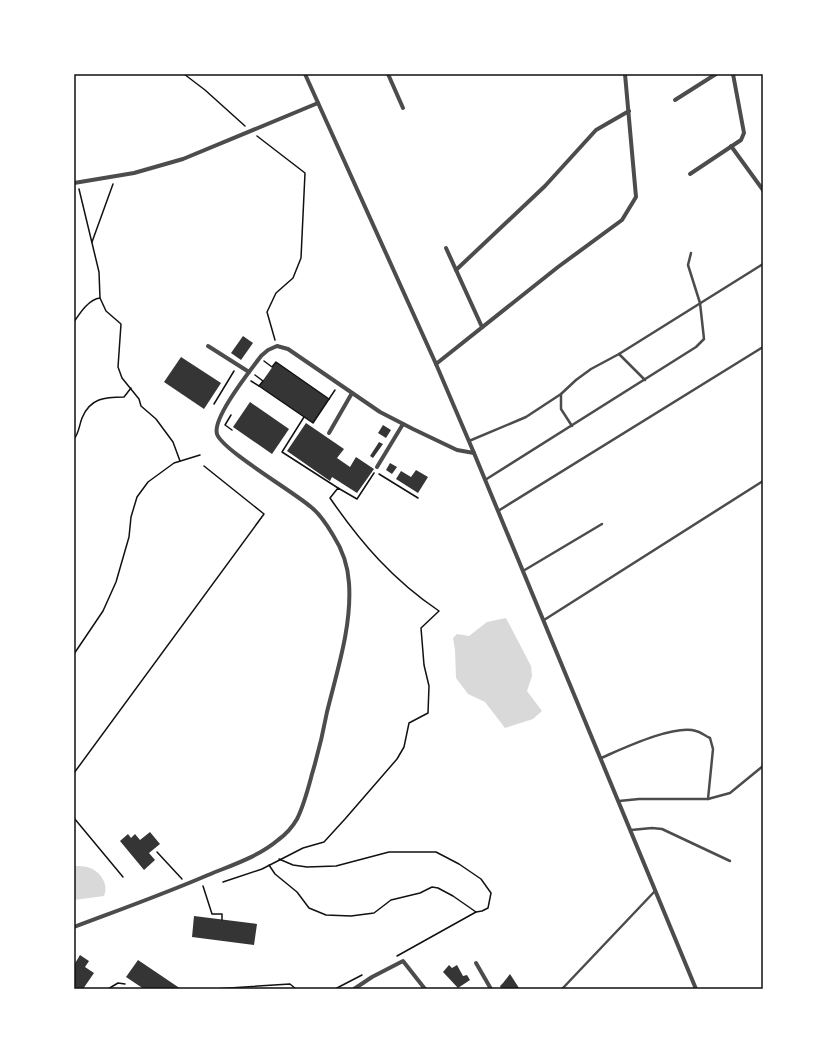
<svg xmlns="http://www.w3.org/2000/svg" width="837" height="1063" viewBox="0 0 837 1063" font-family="Signika,sans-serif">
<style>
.water{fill:#d9d9d9}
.building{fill:#353535}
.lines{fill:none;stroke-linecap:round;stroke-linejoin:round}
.path{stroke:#111;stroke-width:1.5}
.service{stroke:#4c4c4c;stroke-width:2.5}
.minor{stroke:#4c4c4c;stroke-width:4}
.neatline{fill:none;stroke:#111;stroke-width:1.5}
</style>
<rect width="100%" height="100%" fill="#fff"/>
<g class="water">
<polygon points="506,618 531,666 532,676 527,691 542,711 533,719 505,728 485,702 468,694 456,678 455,650 453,638 457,634 469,636 487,622"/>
<path d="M74,866C79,866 85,866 90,868C101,872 109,885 104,896L74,900Z"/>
</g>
<g class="building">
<polygon points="243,336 253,343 241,360 231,353"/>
<polygon points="181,357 221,383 204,409 164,382"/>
<polygon points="276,362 329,399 313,423 259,386"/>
<polygon points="250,402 289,429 272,454 233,427"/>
<polygon points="306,423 344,449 337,458 350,467 356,457 374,469 357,493 332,477 330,481 287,451"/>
<polygon points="383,425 391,430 386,438 378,433"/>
<polygon points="379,442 383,444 373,458 370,456"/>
<polygon points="390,463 397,467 392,474 386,470"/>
<polygon points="416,470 428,477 418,493 396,479 401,471 411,477"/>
<polygon points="150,832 160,844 149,853 155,860 144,870 120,841 128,834 131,838 135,834 140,840"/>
<polygon points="194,916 257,924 254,945 192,937"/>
<polygon points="80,955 89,961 85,967 94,973 83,989 74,989 74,965"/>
<polygon points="138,960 181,989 144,989 126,977"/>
<polygon points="449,965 452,968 457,965 463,976 467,975 470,980 458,988 443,972"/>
<polygon points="510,974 519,988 501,989 500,986 503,983"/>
</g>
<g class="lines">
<g class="path">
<polyline points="184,74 205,90 245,126"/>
<polyline points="257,136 305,173 301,258 293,278 276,293 267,312 275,340"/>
<polyline points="92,242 113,184"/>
<polyline points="100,298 106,311 121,324 118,367 122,378 139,399 141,406 156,419 173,442 180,461"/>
<path d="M74,322C80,313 89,299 100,298L99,272L79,189"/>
<polyline points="264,361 272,367 276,362 329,399 335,390"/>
<polyline points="251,381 259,386 263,381 255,375"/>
<polyline points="259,386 313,423 329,399"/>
<polyline points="214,404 234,371"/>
<polyline points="231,415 225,425 232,430"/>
<polyline points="304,417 282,452 338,488"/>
<path d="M74,439C79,433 79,426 82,418C90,398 105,397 124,397L131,388"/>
<polyline points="379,474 418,498"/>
<polyline points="74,654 103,611 116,582 129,537 131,517 137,497 148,482 174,463 200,455"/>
<polyline points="74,773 264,514 204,466"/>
<polyline points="74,818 123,877"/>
<polyline points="157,852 182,879"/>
<polyline points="279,859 293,865 307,867 336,866 389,852 436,852 459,864 481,879 491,893 488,908 482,911 476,912 397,956"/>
<polyline points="269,865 275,874 297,892 309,908 326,915 351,916 374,913 391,900 420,893 432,887 438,888 453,896 476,912"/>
<path d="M223,882L262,869L303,848L324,842L345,819L397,759L404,747L409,723L428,713L429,686L424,665L421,628L439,611C393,580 361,543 330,498L338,488L357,499L374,473"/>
<polyline points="203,886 212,914 222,914 222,920"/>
<polyline points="108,989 118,983 125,984"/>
<polyline points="214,989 290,984 296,989"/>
<polyline points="335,989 362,975"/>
</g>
<g class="service">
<polyline points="619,354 645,380"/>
<polyline points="561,394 561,409 572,426"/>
<polyline points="469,441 526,417 561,394 576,380 591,369 619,354 763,264"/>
<polyline points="485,480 696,347 704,339 700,303 688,265 691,253"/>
<polyline points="498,511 763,347"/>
<polyline points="523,571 602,524"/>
<polyline points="544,620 763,481"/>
<path d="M601,758C622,749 674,724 696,731C701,732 705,736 710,738L713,749L708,799"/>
<polyline points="619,801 639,799 708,799 730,793 763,766"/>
<polyline points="631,830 652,828 662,829 730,861"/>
<polyline points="562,989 655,891"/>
</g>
<g class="minor">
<polyline points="305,74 436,364 474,453 696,989"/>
<polyline points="388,74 403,108"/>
<polyline points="675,100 716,74"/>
<polyline points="731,146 763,190"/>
<polyline points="690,174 741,140 744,133 733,74"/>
<polyline points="74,183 134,173 183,159 318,103"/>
<polyline points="446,248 482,327"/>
<polyline points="456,270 545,186 596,130 629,111"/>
<polyline points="208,346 249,372"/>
<polyline points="436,364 558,267 622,220 636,197 625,74"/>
<polyline points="329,433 352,393"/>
<polyline points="377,467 403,424"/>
<path d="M74,927C119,910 164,894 208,875C232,865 258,857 278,840C285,835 293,826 297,819C304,805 308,789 312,774C318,754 323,733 327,712C337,671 352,626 349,583C348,567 342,549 333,535C327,525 320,514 311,507C294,492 222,450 217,434C212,418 250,371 261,356L268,350L277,346L288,349L380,412L413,429L457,450L474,453"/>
<polyline points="476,963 491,989"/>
<polyline points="354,989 372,977 403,961 425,989"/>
</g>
</g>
<rect width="837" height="1063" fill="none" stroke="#ffffff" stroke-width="150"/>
<rect x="75" y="75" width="687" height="913" class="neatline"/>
</svg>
